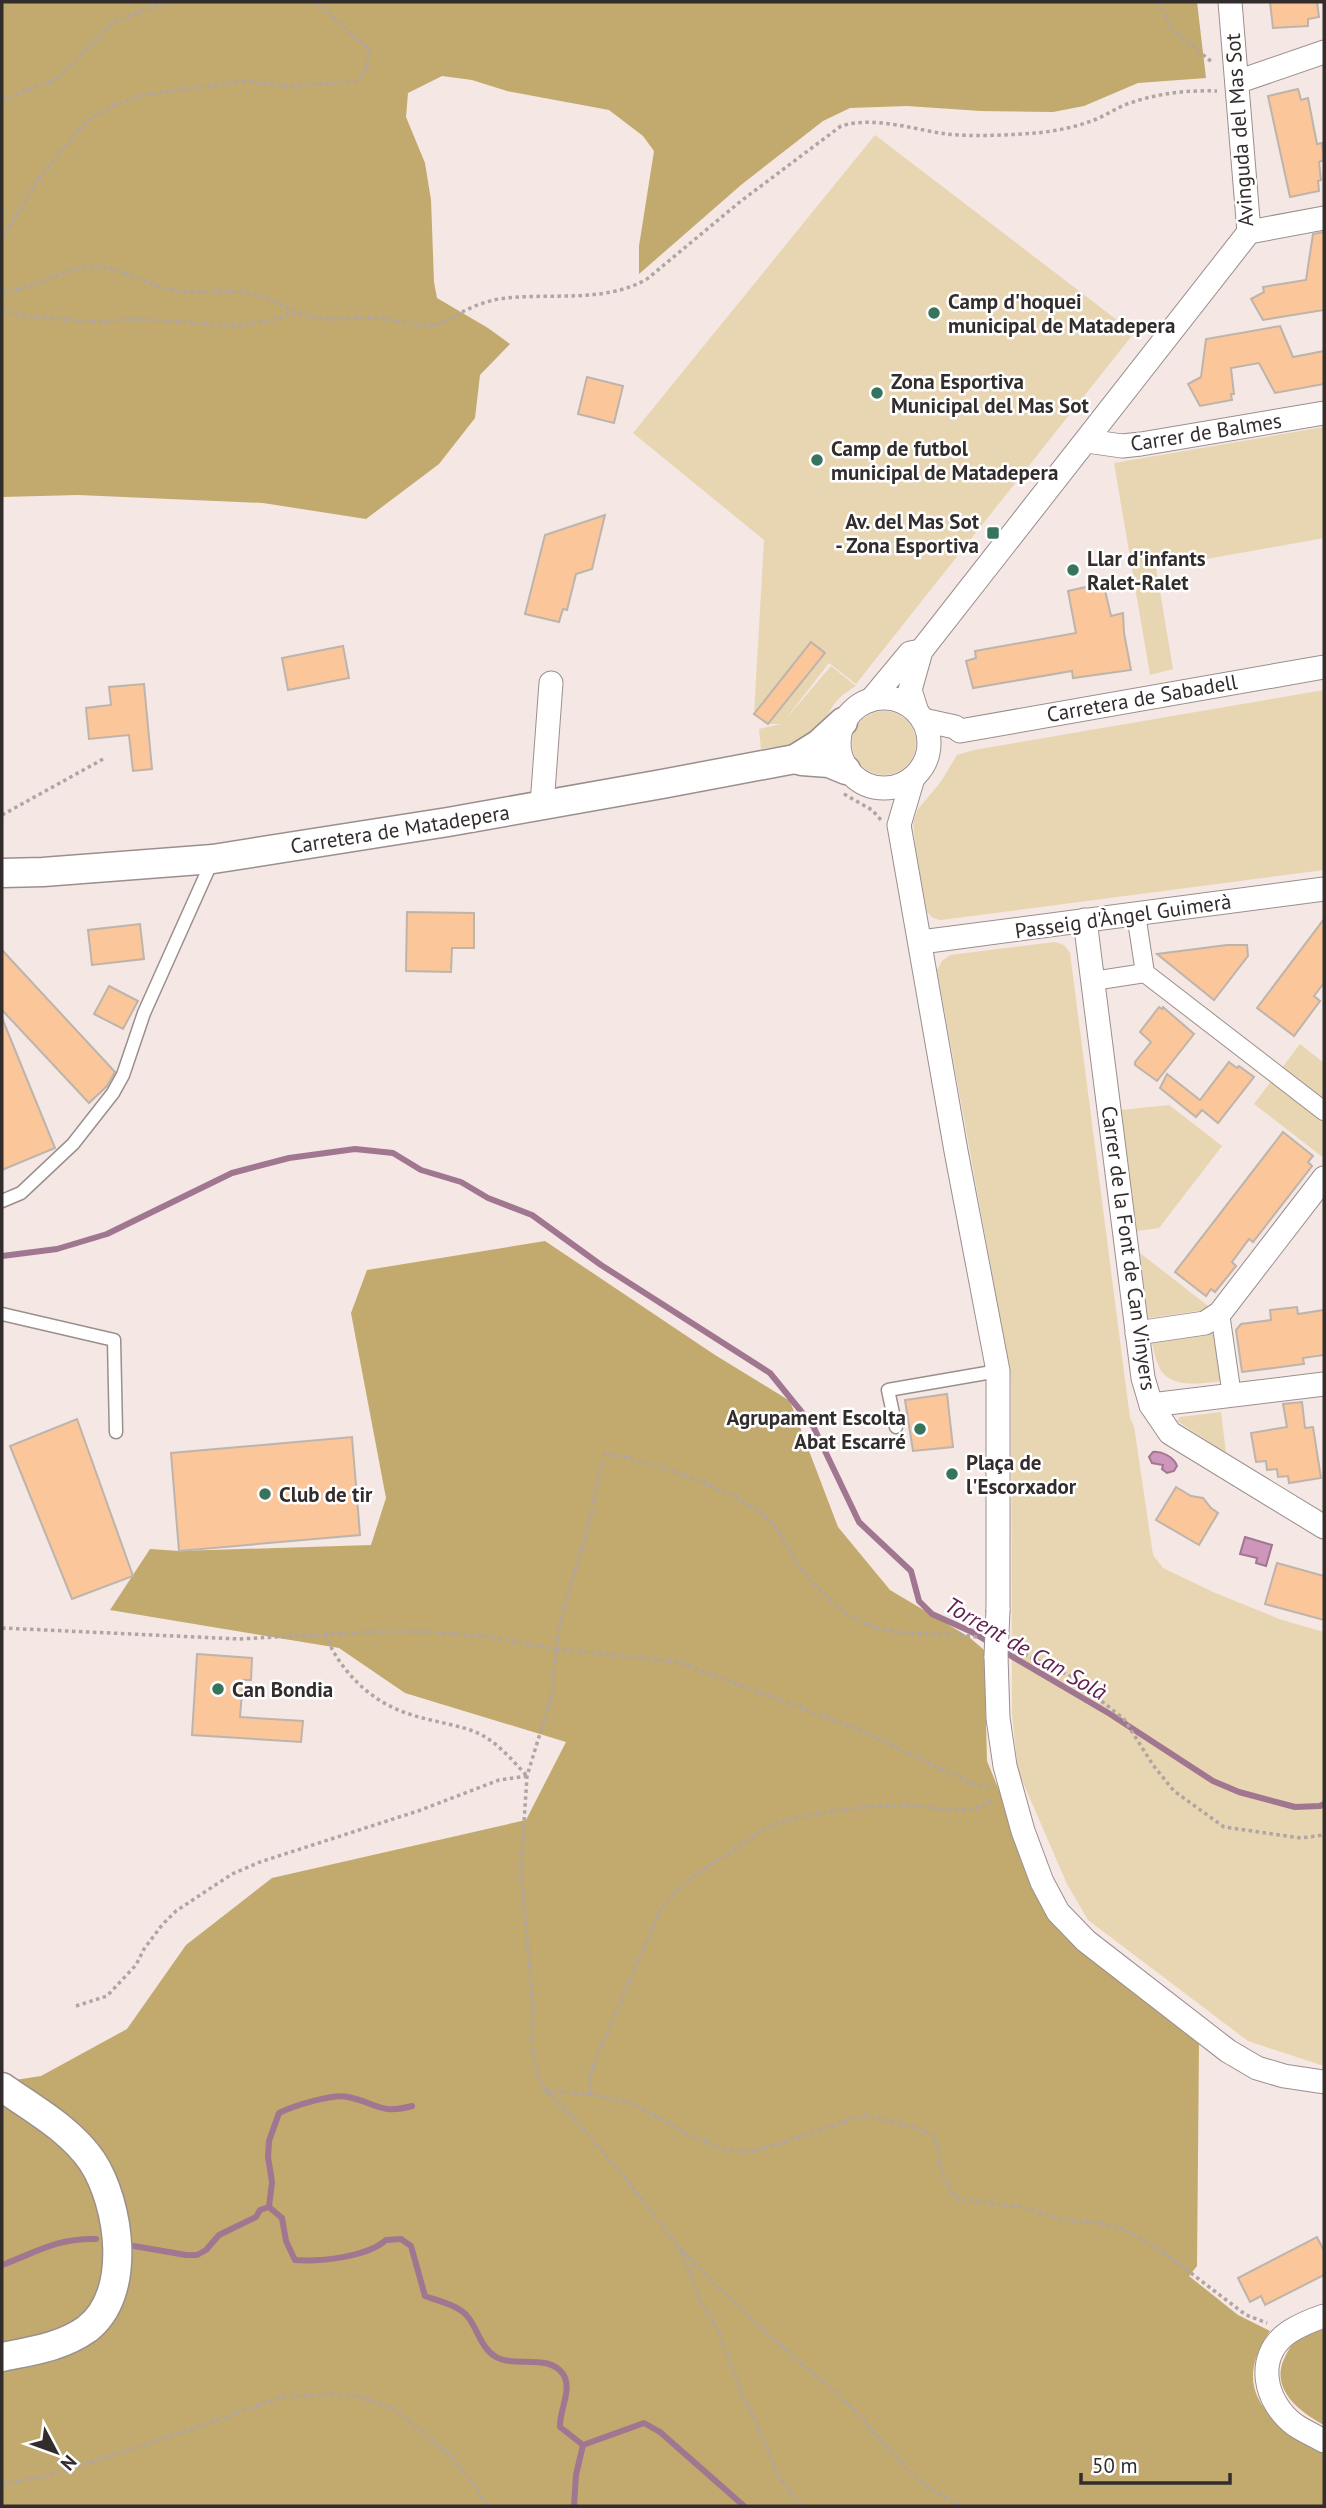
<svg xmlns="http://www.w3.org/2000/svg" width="1326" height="2508" viewBox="0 0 1326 2508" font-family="'PT Sans',sans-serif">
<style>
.green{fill:#e7d6b1}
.forest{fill:#c2a96d}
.water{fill:#cf96bb;stroke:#a07690;stroke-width:2}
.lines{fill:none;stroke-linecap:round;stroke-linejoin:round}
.stream{stroke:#a07690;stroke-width:6}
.building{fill:#fbc69a;stroke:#bdb4ac;stroke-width:2}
.service-casing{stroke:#9b8f8d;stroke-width:15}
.pedestrian-casing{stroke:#9b8f8d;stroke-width:20}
.minor-casing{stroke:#9b8f8d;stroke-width:25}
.tertiary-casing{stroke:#9b8f8d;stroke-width:31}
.path{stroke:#b0a5a3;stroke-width:3.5;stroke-dasharray:3.5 3.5;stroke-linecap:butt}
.service{stroke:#fff;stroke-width:12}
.pedestrian{stroke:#fff;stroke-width:18}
.minor{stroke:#fff;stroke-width:23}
.tertiary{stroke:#fff;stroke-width:28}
.minor-bridge-casing{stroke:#9b8f8d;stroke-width:25;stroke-linecap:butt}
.minor-bridge{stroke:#fff;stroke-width:23}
.poi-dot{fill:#37745e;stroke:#fff;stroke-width:2.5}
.labels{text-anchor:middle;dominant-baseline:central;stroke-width:5;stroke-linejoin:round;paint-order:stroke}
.street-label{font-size:21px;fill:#322d2c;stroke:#fff}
.poi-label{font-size:21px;font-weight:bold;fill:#322d2c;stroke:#fff;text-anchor:start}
.water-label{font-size:23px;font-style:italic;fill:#601d4e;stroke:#fff}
</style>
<rect width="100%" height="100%" fill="#f4e7e4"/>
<g class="green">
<path d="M875,135L1134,333L856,684L829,663L784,721L831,666L856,686C848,691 841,695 835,703C827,713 824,726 813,734C798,746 779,746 761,749L759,729L781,724H768L754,714L764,540L633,433Z"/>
<polygon points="1324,427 1324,538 1156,568 1173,669 1150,675 1114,463"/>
<polygon points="1324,690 1324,870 941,920 933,918 927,912 916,851 913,823 918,809 940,783 957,755 974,750"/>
<circle cx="884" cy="743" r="32"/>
<polygon points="1055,942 1064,945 1070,953 1130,1418 1134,1426 1153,1555 1163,1568 1213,1592 1282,1620 1324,1632 1324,2066 1248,2041 1088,1920 1067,1884 1018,1771 1012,1714 1011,1378 937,970 942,961 950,955"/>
<polygon points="1300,1044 1324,1063 1324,1101 1282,1068"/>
<polygon points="1272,1080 1324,1120 1324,1158 1254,1104"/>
<polygon points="1169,1105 1222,1146 1159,1228 1137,1231 1121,1110"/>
<polygon points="1140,1253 1212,1309 1148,1318"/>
<path d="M1216,1331L1233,1380C1213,1381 1176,1391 1162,1372C1156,1363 1154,1350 1151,1339Z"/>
<polygon points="1221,1412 1226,1453 1177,1421 1180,1417"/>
</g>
<g class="forest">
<polygon points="2,2 1197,2 1206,78 1138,83 1084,106 1053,112 981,111 907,106 850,108 823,121 741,185 639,274 639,246 654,151 643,136 609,110 507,91 472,80 442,76 408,93 406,117 425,163 431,200 434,282 437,298 488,328 510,344 480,375 475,418 439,464 366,519 263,503 78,495 2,497"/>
<path d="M545,1241L715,1355L790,1401L838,1527L890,1590L969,1637L984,1650L987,1761L1003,1800L1022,1862L1048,1909L1121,1981L1199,2044L1197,2266L1189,2276L1238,2315L1270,2331C1227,2393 1273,2424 1324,2452V2506H2V2082L41,2076L127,2029L186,1945L272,1878L526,1820L566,1742L405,1693L339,1648L110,1610L150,1549L179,1551L371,1545L386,1498L351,1313L367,1270Z"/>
<path d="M1324,2329V2425C1299,2412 1269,2388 1285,2357C1288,2350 1292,2344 1298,2339C1306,2335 1316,2332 1324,2329Z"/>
</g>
<g class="water">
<path d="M1153,1452C1162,1451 1174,1457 1177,1466L1174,1471L1167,1473L1162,1469L1163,1465L1152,1463L1149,1457Z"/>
<polygon points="1245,1537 1272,1545 1266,1566 1256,1563 1257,1558 1240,1554"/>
</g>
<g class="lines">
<g class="stream">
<polyline points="2,1256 57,1249 107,1234 232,1173 289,1158 355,1149 393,1153 421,1170 461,1182 488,1198 532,1215 601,1265 770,1373 813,1426 859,1522 911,1571 919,1601 932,1614 972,1632 992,1644"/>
<polyline points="1001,1650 1110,1714 1213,1781 1239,1792 1295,1807 1320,1806 1324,1804"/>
<path d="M269,2207L282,2218L286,2241L295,2260C320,2262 367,2257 386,2240L401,2239L411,2246L425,2296C438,2301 459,2305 468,2317C478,2330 481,2348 496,2357C515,2368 548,2353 563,2374C573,2389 559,2411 560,2427L583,2445L644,2423L660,2432L744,2506"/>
<path d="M269,2207L272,2182L268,2157L269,2141L279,2113C293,2106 334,2093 348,2097C377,2103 380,2115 412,2106"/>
<polyline points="134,2246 186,2255 197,2255 206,2250 219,2235 256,2217 260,2210 269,2207"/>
<path d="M2,2265C37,2252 57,2238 96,2239"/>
<polyline points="574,2506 576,2475 583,2445"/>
</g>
</g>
<g class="building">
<polygon points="1270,2 1317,2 1319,17 1308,19 1308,26 1273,28"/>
<polygon points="1298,89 1301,100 1308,98 1317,144 1322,143 1324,160 1319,162 1321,180 1318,181 1319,191 1290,197 1268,96"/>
<polygon points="1324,232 1324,310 1263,320 1251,299 1264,292 1263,287 1306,280 1313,234"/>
<polygon points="1280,326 1293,357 1324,351 1324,384 1275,393 1259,363 1231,368 1234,394 1231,394 1232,400 1200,406 1188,384 1201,377 1206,339"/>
<polygon points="587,377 623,386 614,423 578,414"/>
<polygon points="605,515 592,569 576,574 567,610 563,609 559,622 525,614 545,535"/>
<polygon points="1099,584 1100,587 1104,586 1111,616 1123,613 1124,633 1131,670 1073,678 1072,671 973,688 966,661 976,658 975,651 1076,633 1068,591"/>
<polygon points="811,642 825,653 768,724 754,714"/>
<polygon points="343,646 349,678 288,690 282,658"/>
<polygon points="144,684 152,769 133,771 129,735 89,739 86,708 111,705 109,687"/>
<polygon points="407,912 474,913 474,948 452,948 451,972 406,971"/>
<polygon points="1324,919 1324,983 1314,996 1320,1001 1294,1036 1257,1008"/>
<polygon points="140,924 144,959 92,965 88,930"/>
<polygon points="1227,945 1247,945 1248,956 1214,1000 1157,954"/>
<polygon points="2,950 115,1072 107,1086 89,1103 2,1010"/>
<polygon points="109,986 138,1001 123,1029 94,1014"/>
<polygon points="1159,1007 1162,1009 1163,1007 1194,1034 1157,1081 1135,1065 1135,1062 1151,1042 1140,1032"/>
<polygon points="2,1018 55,1148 2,1170"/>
<polygon points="1229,1062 1237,1068 1239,1066 1254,1077 1218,1123 1202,1110 1196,1117 1160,1088 1167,1074 1200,1100"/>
<polygon points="1283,1132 1313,1156 1308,1162 1312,1166 1253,1242 1249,1239 1232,1262 1236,1266 1215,1292 1211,1289 1206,1296 1175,1272"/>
<polygon points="1297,1307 1298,1314 1324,1310 1324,1355 1303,1358 1304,1364 1242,1372 1236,1330 1241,1324 1271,1320 1270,1310"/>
<polygon points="947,1394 953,1447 913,1451 905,1400"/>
<polygon points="1302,1402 1305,1428 1313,1427 1321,1478 1289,1483 1288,1476 1278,1477 1277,1469 1267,1470 1266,1461 1256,1462 1251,1433 1287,1427 1283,1404"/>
<polygon points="77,1419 133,1576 72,1599 10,1446"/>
<polygon points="352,1437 360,1535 179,1551 171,1453"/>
<polygon points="1176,1487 1191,1496 1203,1498 1211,1508 1218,1513 1199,1545 1156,1520"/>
<polygon points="1277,1563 1324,1576 1324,1620 1265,1604"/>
<polygon points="197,1654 252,1658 251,1680 243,1680 240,1717 303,1721 301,1742 192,1735"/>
<polygon points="1317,2237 1324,2251 1324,2275 1265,2305 1261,2296 1250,2302 1238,2278"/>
</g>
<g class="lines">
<defs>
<g id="service">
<polyline points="2,1201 21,1193 73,1144 113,1093 123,1075 144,1013 213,859"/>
<polyline points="2,1314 114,1340 116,1432"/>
<polyline points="896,1427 888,1390 998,1371"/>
</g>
<g id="pedestrian">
<polyline points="1136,914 1145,973 1324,1111"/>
<polyline points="1093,981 1145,973"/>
<polyline points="1220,1313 1232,1396"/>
</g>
<g id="minor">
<polyline points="1237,82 1324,52"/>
<polyline points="1249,232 1324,218"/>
<polyline points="1087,441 1122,446 1141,444 1324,413"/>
<circle cx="884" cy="743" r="45"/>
<polyline points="871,700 910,653 921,651"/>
<polyline points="917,712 910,690 921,651 1249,232 1230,2"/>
<polyline points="923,720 955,727 960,731 1324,667"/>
<polyline points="913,778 899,825 956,1151 998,1371 998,1610"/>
<polyline points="542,805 551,683"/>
<polyline points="1085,920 1143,1378 1151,1405 1170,1433 1324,1527"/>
<polyline points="921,942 1324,889"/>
<polyline points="1137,1333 1205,1323 1220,1313 1324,1178"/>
<polyline points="1151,1405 1324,1384"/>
<polyline points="996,1656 998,1718 1005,1766 1023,1831 1042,1882 1058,1912 1086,1941 1228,2051 1257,2068 1284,2076 1324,2082"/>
<path d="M1324,2316C1312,2320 1300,2325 1289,2332C1254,2356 1264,2402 1295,2425C1304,2431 1315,2436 1324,2441"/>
</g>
<g id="tertiary">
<polyline points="795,759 802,761 829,763 846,770"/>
<polyline points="2,873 43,872 213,859 448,822 662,784 795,759 819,744 843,722"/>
<path d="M2,2087C33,2109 70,2129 92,2161C120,2204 133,2294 87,2329C62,2347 31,2351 2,2357"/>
</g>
</defs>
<use href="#service" class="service-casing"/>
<use href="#pedestrian" class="pedestrian-casing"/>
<use href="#minor" class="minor-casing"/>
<use href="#tertiary" class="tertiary-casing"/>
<g class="path">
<polyline points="1159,2 1171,28 1213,63"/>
<polyline points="2,100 58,78 114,22 165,2"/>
<polyline points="2,239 41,175 86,122 112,106 143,95 246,81 282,86 356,82 366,71 369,50 316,2"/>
<path d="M2,291C34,292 61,267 93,267C118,266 141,282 164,288C193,296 220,289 249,293C274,297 292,315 318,318C341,321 364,315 387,319C407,322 417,328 438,324C447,322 454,316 462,312C476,305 492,299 507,298C554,293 605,303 647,279L741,201L841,126C874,116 912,129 946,134C975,137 1008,135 1037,133C1056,131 1076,127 1094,120C1107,115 1119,106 1133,102C1160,93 1189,90 1217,91"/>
<polyline points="2,310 23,316 97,322 134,319 238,326 272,320 294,313"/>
<polyline points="844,794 872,810 881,820"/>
<polyline points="2,815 105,758"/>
<path d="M2,1628L239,1639L367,1632H430L486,1636L556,1649L552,1694L527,1776L521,1870L533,2006L532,2046L535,2063L538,2078L546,2091L569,2113L624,2176L680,2249C717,2287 756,2323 796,2359C811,2372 827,2384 841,2397C883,2437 907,2483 963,2506"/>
<path d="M325,1634C337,1665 363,1694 394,1708C419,1720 448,1722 473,1731C495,1739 512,1760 527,1776"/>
<path d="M977,1637C939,1631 899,1639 862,1622C835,1609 810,1582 793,1557C787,1547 782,1534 774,1525C745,1492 648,1459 605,1454C597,1476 595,1500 589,1523C578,1566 561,1605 556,1649L678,1662L858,1729L969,1782L985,1787L990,1786"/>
<polyline points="1018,1651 1070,1676 1124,1719 1153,1765 1174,1791 1224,1827 1301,1838 1324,1835"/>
<polyline points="76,2006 107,1996 136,1965 144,1949 162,1925 176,1911 232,1874 260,1862 421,1810 499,1780 527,1776"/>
<polyline points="546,2091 591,2094 633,2104 695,2138 727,2150 754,2152 865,2115 918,2128 933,2135 937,2145 942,2173 957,2199 1023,2207 1065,2220 1093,2222 1124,2229 1162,2251 1246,2315 1267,2323"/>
<path d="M591,2094L590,2078L594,2063L662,1906C682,1880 710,1865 737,1848C747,1841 757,1832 768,1827C800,1814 871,1804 905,1805C932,1806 970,1819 993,1799"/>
<polyline points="681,2250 701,2302 719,2333 742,2394 754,2417 779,2477 801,2506"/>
<polyline points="2,2484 47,2476 169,2437 282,2397 332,2394 361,2397 396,2410 451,2456 474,2485 487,2506"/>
</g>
<use href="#service" class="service"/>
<use href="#pedestrian" class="pedestrian"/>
<use href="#minor" class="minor"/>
<use href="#tertiary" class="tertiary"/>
<defs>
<polyline id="minor-bridge" points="996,1656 998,1610"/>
</defs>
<use href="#minor-bridge" class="minor-bridge-casing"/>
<use href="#minor-bridge" class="minor-bridge"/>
</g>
<g class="poi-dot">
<circle cx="934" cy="313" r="7"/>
<circle cx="877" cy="393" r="7"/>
<circle cx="817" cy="460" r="7"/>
<rect x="986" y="526" width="14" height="14" rx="3.5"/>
<circle cx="1073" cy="570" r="7"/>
<circle cx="920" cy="1429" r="7"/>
<circle cx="952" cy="1474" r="7"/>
<circle cx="265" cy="1494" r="7"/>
<circle cx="218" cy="1689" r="7"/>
</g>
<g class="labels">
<g class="street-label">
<text transform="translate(1239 130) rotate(-94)">Avinguda del Mas Sot</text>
<text transform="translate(1206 432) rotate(-9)">Carrer de Balmes</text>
<text transform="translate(1142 698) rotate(-10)">Carretera de Sabadell</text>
<text transform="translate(400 829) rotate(-9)">Carretera de Matadepera</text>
<text transform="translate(1123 916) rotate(-8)">Passeig d'Àngel Guimerà</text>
<text transform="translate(1129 1248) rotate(82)">Carrer de la Font de Can Vinyers</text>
</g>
<g class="poi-label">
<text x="948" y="301">Camp d'hoquei<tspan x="948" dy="24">municipal de Matadepera</tspan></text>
<text x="891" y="381">Zona Esportiva<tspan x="891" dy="24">Municipal del Mas Sot</tspan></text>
<text x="831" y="448">Camp de futbol<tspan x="831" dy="24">municipal de Matadepera</tspan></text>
<text x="979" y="521" text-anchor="end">Av. del Mas Sot<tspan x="979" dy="24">- Zona Esportiva</tspan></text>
<text x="1087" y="558">Llar d'infants<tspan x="1087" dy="24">Ralet-Ralet</tspan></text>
<text x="906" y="1417" text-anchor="end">Agrupament Escolta<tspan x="906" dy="24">Abat Escarré</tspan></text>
<text x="966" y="1462">Plaça de<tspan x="966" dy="24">l'Escorxador</tspan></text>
<text x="279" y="1494">Club de tir</text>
<text x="232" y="1689">Can Bondia</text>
</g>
<g class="water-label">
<text transform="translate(1026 1648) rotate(30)">Torrent de Can Solà</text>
</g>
</g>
<rect width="1326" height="2508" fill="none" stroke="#322d2c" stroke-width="7"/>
<g transform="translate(56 2452) rotate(131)" stroke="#ffffff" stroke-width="5" paint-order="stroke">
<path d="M0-5L12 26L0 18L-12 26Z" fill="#322d2c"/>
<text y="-10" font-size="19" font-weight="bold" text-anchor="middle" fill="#322d2c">N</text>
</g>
<path d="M1081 2473v10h149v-10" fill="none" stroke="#322d2c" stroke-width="3.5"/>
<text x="1092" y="2473" font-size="21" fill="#322d2c" stroke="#ffffff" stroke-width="5" paint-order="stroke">50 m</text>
</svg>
